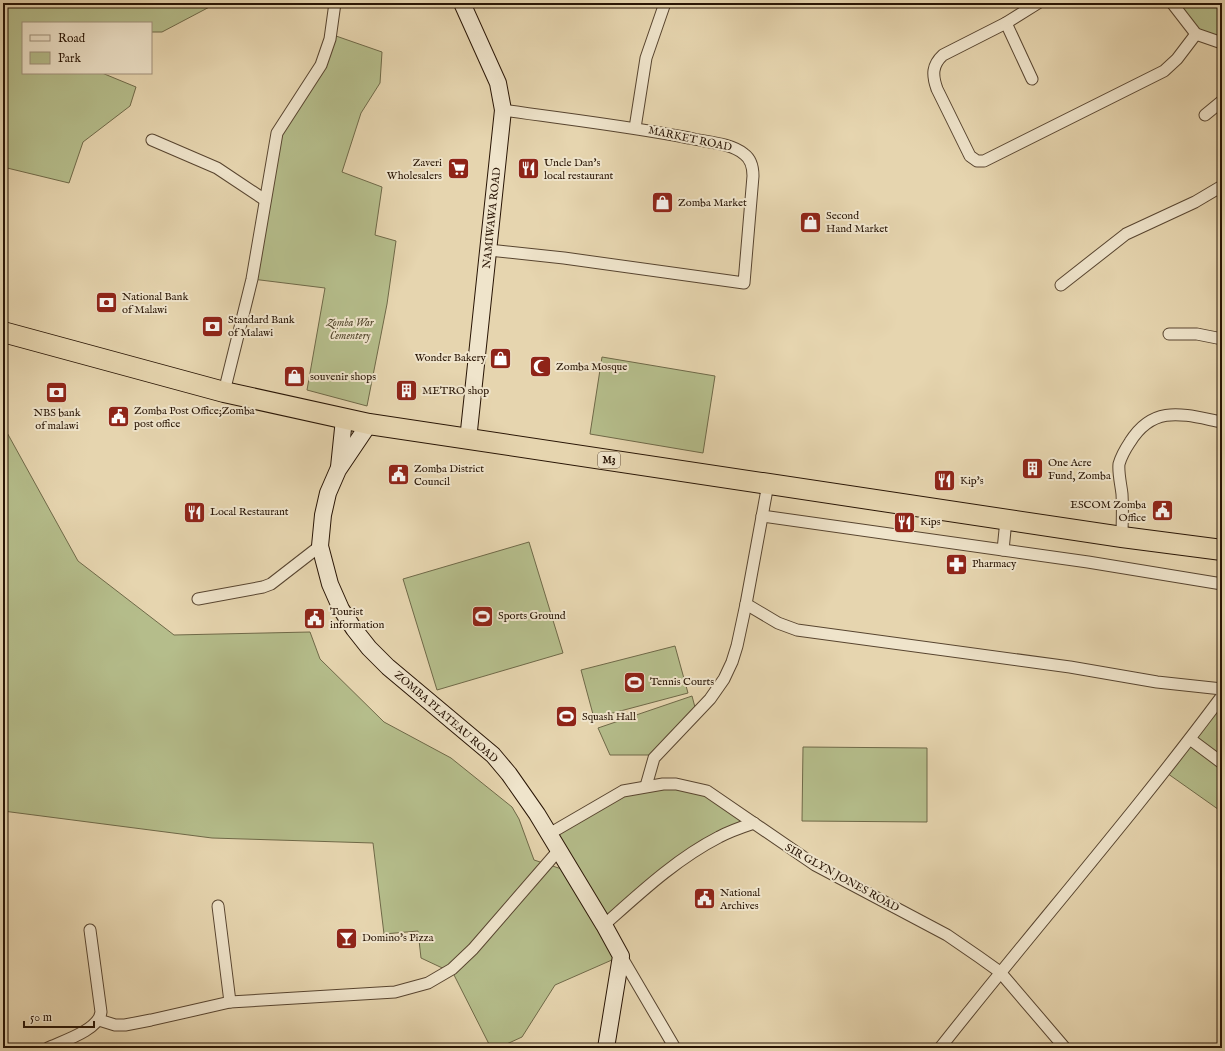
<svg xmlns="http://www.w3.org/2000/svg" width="1225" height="1051" viewBox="0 0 1225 1051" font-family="'IM FELL English',serif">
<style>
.green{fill:#b5bd8b;stroke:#6f6948}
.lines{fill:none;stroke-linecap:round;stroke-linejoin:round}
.street-casing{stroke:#584530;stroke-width:13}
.secondary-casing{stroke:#291505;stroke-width:18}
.highway-casing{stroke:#291505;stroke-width:22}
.street{stroke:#efe4cb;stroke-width:11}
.secondary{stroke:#efe4cb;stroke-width:16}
.highway{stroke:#e6d5af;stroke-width:20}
.labels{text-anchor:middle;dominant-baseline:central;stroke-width:4;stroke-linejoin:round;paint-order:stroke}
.shield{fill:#efe4cb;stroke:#645340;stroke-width:1}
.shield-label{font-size:10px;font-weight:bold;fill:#291505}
.street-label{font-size:11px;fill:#291505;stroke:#efe4cb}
.poi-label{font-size:11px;fill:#291505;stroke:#efe4cb;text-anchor:start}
.park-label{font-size:11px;font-style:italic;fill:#53472d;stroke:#efe4cb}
</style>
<rect width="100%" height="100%" fill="#e6d5af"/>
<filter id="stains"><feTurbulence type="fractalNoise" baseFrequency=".005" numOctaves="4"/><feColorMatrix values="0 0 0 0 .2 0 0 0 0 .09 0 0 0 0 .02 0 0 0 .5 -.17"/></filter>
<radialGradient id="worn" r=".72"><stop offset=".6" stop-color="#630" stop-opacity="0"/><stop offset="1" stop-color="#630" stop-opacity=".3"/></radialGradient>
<g class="green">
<polygon points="3,3 217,3 162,32 151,32 151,23 23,23 23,73 102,73 136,87 130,106 83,142 69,183 3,167"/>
<polygon points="1172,3 1222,3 1222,43 1196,34"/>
<polygon points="336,36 382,52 380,83 361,113 342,172 382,187 375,235 396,241 387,304 367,406 307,390 325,288 252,279 275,131 326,67"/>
<polygon points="602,357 715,376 703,453 590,434"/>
<polygon points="3,428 5,429 78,561 174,635 310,632 320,659 384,722 451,758 512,807 519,819 534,860 571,872 549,834 646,786 698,791 755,827 716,840 604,925 621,956 555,985 522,1037 498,1048 491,1048 453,973 421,958 418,931 384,934 373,843 212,838 3,811"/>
<polygon points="529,542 563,653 437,690 403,579"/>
<polygon points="675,646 688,693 594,718 581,670"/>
<polygon points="692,696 696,711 653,755 610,755 598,728"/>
<polygon points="1222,696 1222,812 1164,771"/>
<polygon points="803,747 927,748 927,822 802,821"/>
</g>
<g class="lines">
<defs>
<g id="street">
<path d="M1038,3L1006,23L943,55C932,65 932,75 937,89L970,156L977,161H984L1164,71L1177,59L1196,34"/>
<polyline points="1172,3 1196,34 1222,43"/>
<polyline points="1006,23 1032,79"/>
<polyline points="1205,115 1222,101"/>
<polyline points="635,128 646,58 665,3"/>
<polyline points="152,140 217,168 265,200"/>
<path d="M489,250L564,258L744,283L753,176C753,167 751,159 744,154C731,143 706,142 689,138C627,126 565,119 503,110"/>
<polyline points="1061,285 1126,234 1195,202 1222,186"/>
<polyline points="1169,334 1197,334 1222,339"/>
<polyline points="224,392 252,279 277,133 321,65 330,39 335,3"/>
<polyline points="762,516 1088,562 1222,584"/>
<path d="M1122,537C1122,523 1123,509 1122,494C1121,485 1118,473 1119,464C1121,457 1126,448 1130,442C1154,403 1185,415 1222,422"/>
<polyline points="1003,550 1006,520"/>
<polyline points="198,599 263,587 271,584 320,546"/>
<polyline points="746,604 778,623 797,630 1070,667 1157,682 1222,689"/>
<polyline points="1190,739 1222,763"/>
<polyline points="646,786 654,758 710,699 724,679 732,662 737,646 746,604 768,484"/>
<polyline points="549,834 623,791 663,784 676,784 707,791 815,865 947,935 979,957 1000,972 1065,1048"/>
<polyline points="218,906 230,1002"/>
<path d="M604,925C640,893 676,859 719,837C730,831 742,827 754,823"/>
<polyline points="621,956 675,1048"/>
<polyline points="99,1020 115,1025 125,1025 151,1020 230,1002 395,992 428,983 452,969 473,949 558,851"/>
<path d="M48,1048C63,1041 99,1030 101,1012L90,930"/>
<path d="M940,1048C1033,930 1132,817 1222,696"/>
</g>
<g id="secondary">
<polyline points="462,3 498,83 503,110 468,440"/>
<polyline points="369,424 338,470 328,493 323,515 320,546 330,584 341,609 354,629 369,648 388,667 493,755 509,774 537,814 604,925 621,956 606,1048"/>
<polyline points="339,467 344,419"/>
</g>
<polyline id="highway" points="3,332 224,392 369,424 1122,537 1222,550"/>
</defs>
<use href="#street" class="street-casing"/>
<use href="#secondary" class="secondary-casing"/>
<use href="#highway" class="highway-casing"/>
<use href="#street" class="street"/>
<use href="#secondary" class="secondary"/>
<use href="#highway" class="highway"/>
</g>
<defs>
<symbol id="supermarket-square" viewBox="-11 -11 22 22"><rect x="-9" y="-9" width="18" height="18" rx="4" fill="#8f2418" stroke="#efe4cb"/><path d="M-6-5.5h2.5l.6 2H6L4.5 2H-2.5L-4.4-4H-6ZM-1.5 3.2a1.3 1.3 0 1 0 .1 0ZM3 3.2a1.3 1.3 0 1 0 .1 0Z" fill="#fff"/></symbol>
<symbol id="restaurant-square" viewBox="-11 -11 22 22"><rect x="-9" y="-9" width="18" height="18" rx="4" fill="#8f2418" stroke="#efe4cb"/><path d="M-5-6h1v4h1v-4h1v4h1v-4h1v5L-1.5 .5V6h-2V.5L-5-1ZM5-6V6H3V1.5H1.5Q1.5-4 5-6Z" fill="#fff"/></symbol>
<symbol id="shop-square" viewBox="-11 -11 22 22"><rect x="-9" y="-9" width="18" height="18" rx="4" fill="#8f2418" stroke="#efe4cb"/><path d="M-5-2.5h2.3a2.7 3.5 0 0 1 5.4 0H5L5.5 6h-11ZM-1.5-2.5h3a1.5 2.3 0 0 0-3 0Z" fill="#fff"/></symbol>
<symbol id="bank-square" viewBox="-11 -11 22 22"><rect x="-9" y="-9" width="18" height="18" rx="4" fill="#8f2418" stroke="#efe4cb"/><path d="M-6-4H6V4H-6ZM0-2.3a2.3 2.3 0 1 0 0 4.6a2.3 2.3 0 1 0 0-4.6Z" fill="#fff"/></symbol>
<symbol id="mosque-square" viewBox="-11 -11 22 22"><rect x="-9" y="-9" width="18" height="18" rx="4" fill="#8f2418" stroke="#efe4cb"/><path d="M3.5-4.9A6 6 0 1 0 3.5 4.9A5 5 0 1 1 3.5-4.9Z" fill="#fff"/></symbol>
<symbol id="building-square" viewBox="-11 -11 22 22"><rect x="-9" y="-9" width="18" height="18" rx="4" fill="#8f2418" stroke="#efe4cb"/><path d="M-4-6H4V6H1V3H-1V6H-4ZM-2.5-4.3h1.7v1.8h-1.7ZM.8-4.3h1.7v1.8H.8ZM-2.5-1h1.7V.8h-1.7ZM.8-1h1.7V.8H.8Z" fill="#fff"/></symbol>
<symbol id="civic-square" viewBox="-11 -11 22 22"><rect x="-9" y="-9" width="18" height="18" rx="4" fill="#8f2418" stroke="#efe4cb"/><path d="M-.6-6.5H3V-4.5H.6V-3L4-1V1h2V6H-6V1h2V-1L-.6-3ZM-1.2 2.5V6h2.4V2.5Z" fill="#fff"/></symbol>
<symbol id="pharmacy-square" viewBox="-11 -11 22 22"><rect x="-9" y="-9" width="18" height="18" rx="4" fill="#8f2418" stroke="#efe4cb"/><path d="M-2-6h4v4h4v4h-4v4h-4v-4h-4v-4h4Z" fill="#fff"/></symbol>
<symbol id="stadium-square" viewBox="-11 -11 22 22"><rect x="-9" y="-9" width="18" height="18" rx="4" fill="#8f2418" stroke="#efe4cb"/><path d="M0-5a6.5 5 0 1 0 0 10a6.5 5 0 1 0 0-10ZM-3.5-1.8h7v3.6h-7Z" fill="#fff"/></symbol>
<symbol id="bar-square" viewBox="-11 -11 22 22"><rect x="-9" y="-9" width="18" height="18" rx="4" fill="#8f2418" stroke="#efe4cb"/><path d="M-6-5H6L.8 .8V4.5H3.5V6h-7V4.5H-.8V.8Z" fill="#fff"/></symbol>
</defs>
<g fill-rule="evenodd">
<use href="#supermarket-square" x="446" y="156" width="25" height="25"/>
<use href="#restaurant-square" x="516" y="156" width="25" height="25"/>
<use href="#shop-square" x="650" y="190" width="25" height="25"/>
<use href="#shop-square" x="798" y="210" width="25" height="25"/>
<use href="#bank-square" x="94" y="290" width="25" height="25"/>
<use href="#bank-square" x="200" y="314" width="25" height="25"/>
<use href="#shop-square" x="488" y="346" width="25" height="25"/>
<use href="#mosque-square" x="528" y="354" width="25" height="25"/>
<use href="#shop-square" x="282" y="364" width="25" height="25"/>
<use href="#building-square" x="394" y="378" width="25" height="25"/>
<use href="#bank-square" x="44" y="380" width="25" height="25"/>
<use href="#civic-square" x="106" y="404" width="25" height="25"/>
<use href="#building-square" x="1020" y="456" width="25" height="25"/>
<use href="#civic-square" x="386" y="462" width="25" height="25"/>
<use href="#restaurant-square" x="932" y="468" width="25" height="25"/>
<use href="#civic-square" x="1150" y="498" width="25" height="25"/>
<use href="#restaurant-square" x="182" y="500" width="25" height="25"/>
<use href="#restaurant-square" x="892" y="510" width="25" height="25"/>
<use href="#pharmacy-square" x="944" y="552" width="25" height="25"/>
<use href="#stadium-square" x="470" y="604" width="25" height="25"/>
<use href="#civic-square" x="302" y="606" width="25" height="25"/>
<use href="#stadium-square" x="622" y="670" width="25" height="25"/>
<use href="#stadium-square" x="554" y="704" width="25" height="25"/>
<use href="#civic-square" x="692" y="886" width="25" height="25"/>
<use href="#bar-square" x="334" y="926" width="25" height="25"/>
</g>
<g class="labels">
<rect class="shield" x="598" y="452" width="22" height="16" rx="3"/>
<g class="shield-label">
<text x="609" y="460">M3</text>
</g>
<g class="street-label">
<text transform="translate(690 139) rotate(12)">MARKET ROAD</text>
<text transform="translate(492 218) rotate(-84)">NAMIWAWA ROAD</text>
<text transform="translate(446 717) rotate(41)">ZOMBA PLATEAU ROAD</text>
<text transform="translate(842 878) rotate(29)">SIR GLYN JONES ROAD</text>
</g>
<g class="poi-label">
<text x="442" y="163" text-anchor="end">Zaveri<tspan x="442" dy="13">Wholesalers</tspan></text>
<text x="544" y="163">Uncle Dan's<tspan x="544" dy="13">local restaurant</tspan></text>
<text x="678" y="203">Zomba Market</text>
<text x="826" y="216">Second<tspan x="826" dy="13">Hand Market</tspan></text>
<text x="122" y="297">National Bank<tspan x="122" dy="13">of Malawi</tspan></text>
<text x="228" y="320">Standard Bank<tspan x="228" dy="13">of Malawi</tspan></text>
<text x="486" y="358" text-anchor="end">Wonder Bakery</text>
<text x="556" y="367">Zomba Mosque</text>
<text x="310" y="377">souvenir shops</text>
<text x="422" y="391">METRO shop</text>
<text x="134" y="411">Zomba Post Office;Zomba<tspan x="134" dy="13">post office</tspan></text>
<text x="57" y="413" text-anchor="middle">NBS bank<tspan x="57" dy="13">of malawi</tspan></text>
<text x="1048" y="463">One Acre<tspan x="1048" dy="13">Fund, Zomba</tspan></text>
<text x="414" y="469">Zomba District<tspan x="414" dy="13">Council</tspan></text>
<text x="960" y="481">Kip's</text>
<text x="1146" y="505" text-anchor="end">ESCOM Zomba<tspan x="1146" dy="13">Office</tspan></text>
<text x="210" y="512">Local Restaurant</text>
<text x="920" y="522">Kips</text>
<text x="972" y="564">Pharmacy</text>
<text x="330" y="612">Tourist<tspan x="330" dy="13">information</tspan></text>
<text x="498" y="616">Sports Ground</text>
<text x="650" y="682">Tennis Courts</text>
<text x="582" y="717">Squash Hall</text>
<text x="720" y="893">National<tspan x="720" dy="13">Archives</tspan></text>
<text x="362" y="938">Domino's Pizza</text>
</g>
<g class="park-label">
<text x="350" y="323">Zomba War<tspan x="350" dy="13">Cementery</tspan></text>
</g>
</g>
<rect width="1225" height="1051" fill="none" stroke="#e6d5af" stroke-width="16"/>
<rect x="4" y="4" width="1217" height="1043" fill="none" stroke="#291505" stroke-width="2"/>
<rect x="8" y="8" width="1209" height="1035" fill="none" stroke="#291505"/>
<rect x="22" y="22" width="130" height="52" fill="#efe4cb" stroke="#a0917c"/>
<rect x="30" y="35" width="20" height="6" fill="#efe4cb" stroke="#a0917c"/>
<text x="58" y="42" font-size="12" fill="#291505">Road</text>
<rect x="30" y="52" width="20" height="12" fill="#b5bd8b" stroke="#a0917c"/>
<text x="58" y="62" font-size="12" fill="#291505">Park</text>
<path d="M24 1021v6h70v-6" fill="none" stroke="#291505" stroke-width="2"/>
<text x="30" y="1021" font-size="12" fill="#291505" stroke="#efe4cb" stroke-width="3" paint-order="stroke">50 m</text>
<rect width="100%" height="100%" filter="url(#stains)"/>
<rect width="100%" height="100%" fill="url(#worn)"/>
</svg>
